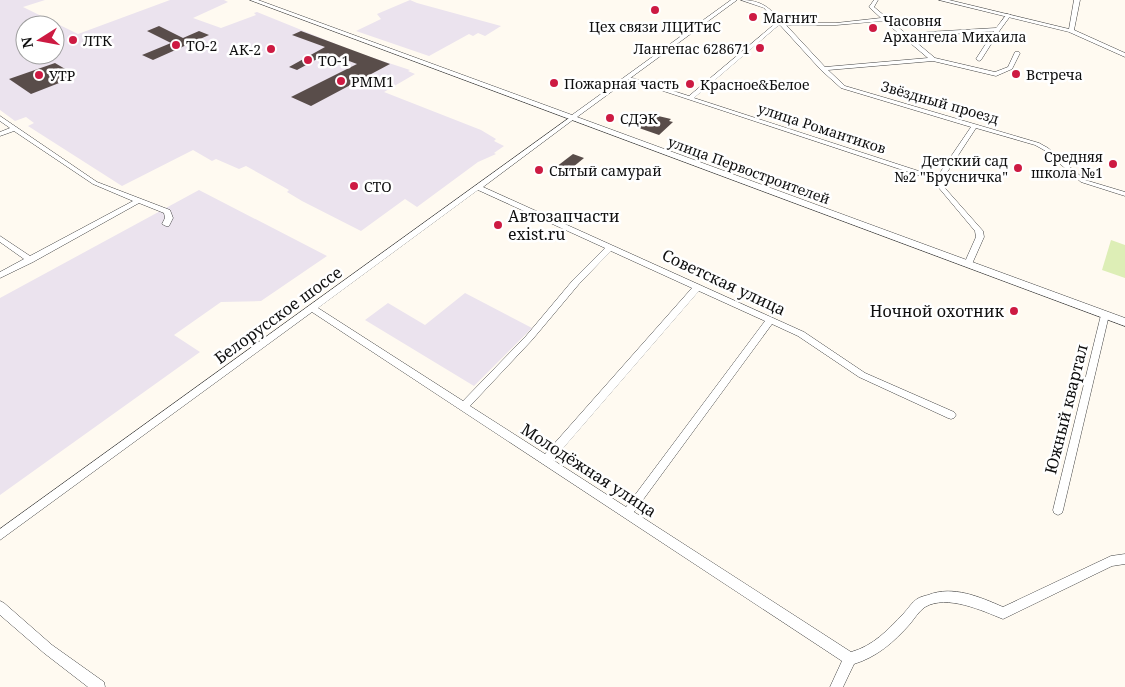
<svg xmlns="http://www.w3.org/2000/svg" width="1125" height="687" viewBox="0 0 1125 687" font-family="'Noto Serif',serif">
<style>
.industrial{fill:#ebe3ee;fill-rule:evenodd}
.green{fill:#ddeeb6}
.building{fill:#594d4a}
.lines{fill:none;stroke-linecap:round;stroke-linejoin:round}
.minor-casing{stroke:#424242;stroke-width:1}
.tertiary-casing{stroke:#424242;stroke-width:1}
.minor{fill:#fff;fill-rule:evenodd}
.tertiary{fill:#fff;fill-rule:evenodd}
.poi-dot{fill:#cd1a42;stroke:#fff;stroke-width:2}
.labels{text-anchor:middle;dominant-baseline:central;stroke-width:5;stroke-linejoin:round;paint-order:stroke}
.far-poi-label{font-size:14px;fill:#0f0f0f;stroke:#fff;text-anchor:start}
.far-street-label{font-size:14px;fill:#0f0f0f;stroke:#fff}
.poi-label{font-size:16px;fill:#0f0f0f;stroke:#fff;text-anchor:start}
.street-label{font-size:16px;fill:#0f0f0f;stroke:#fff}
</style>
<rect width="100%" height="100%" fill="#fffaf1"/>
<g class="industrial">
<path d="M0,0H45L23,7L78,34L170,0H224L228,2L193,18L221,28L256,15L254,13L257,12L336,44L334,45L410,70L408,71L415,74L384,92L481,130L496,139L494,141L504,146L494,153L496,154L478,162L417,207L405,199L361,231L302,201L287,192L289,190L246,166L239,169L216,159L212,161L193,150L122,186L28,126L34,123L26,117L15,121L0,110ZM25,25H55V55H25Z"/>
<polygon points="410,0 417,3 501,26 485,36 478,33 473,36 469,34 429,56 356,31 381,19 377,14"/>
<polygon points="199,190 327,256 261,301 221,302 174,335 200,352 0,495 0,298"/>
<polygon points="465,293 532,328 474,386 365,320 388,303 425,325"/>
</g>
<polygon class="green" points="1111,240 1125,245 1125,278 1102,270"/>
<g class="building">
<polygon points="159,26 183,38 199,31 209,35 153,60 142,55 171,43 147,31"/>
<polygon points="301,31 371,57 390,64 311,106 291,97 357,64 328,53 297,70 289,67 325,47 292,35"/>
<polygon points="55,63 77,76 31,94 9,79"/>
<polygon points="654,115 671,119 669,121 673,122 659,135 639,128"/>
<polygon points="573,154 584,158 567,172 556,167"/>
</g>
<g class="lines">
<defs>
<g id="minor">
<path d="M741,0C762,0 770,8 783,23H836L881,18L869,7L874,0H878L874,7L935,58L995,72L1008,67L1015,52H1019L1020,53L1012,69L996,76L933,61L828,70L845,86L1039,143L1048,148L1085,180L1125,192V196L1081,182L1044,150L1035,145L976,128L942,180L944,187L983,231L984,237L972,264L968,267L964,264L976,237L975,231L939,188L936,181L624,78L629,77L689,96L777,22L764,8ZM884,21L928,58L825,67L786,25H836ZM779,25H780L821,70L841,88L971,127L937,177L694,98Z"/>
<polygon points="1007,14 1011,15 1000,30 981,60 979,61 976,59 994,31 927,36 924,34 927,32 996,28"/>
<polygon points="0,116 97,182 170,210 173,218 169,226 166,226 162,224 165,218 164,213 139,203 33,262 0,278 0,272 24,259 0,242 0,236 30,256 133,201 93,184 14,131 0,136 0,132 10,128 0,121"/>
<path d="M572,116L575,118L574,119L483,187L804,332L865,373L954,412L956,415L954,418L951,419L948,418L859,377L798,336L772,324L634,512L851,652C873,646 888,630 904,613C908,609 912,602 917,599C920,597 924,596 928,595C953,585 980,597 1003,607L1111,556L1125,554V564L1112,566L1003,619C983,611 947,594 925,607C919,611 914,619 910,624C894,642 877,657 854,664L843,687H830L842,661L312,312L0,540V529ZM478,190L605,248L573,280L526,336L463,401L318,308ZM611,251L692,288L545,454L470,406L532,340L579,284ZM699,291L765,321L626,507L553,460Z"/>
<polygon points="1105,312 1109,315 1063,510 1062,513 1058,515 1054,513 1053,510 1101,315"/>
<polygon points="0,601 4,603 52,645 104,682 105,687 88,687 44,653 0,615"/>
</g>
<g id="tertiary">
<polygon points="250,0 258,0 572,115 731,0 737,0 577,117 1125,318 1125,326"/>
<polygon points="939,0 949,0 1069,29 1074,0 1080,0 1074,30 1125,53 1125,57 1069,32"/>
</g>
</defs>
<use href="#minor" class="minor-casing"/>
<use href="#tertiary" class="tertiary-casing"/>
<use href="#minor" class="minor"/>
<use href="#tertiary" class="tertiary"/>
</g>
<g class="poi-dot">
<circle cx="655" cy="10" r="5"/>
<circle cx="753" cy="17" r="5"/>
<circle cx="873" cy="28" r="5"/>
<circle cx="73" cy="40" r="5"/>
<circle cx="176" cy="45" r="5"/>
<circle cx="760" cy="48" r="5"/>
<circle cx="271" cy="49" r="5"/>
<circle cx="308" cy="60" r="5"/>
<circle cx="1016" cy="74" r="5"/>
<circle cx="39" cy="75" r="5"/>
<circle cx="341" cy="81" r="5"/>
<circle cx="554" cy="83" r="5"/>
<circle cx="690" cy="84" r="5"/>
<circle cx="610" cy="118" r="5"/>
<circle cx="1113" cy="164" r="5"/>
<circle cx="1018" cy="168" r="5"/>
<circle cx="539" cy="170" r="5"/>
<circle cx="354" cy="186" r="5"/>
<circle cx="498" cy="225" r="5"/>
<circle cx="1014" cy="311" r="5"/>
</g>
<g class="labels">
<g class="far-poi-label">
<text x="763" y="17">Магнит</text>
<text x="883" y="20">Часовня<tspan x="883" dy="16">Архангела Михаила</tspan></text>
<text x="655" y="26" text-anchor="middle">Цех связи ЛЦИТиС</text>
<text x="83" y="40">ЛТК</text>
<text x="186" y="45">ТО-2</text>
<text x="750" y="48" text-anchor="end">Лангепас 628671</text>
<text x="261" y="49" text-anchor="end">АК-2</text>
<text x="318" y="60">ТО-1</text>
<text x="1026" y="74">Встреча</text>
<text x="49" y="75">УТР</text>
<text x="351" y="81">РММ1</text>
<text x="564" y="83">Пожарная часть</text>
<text x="700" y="84">Красное&amp;Белое</text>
<text x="620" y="118">СДЭК</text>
<text x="1103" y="156" text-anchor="end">Средняя<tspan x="1103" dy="16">школа №1</tspan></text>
<text x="1008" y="160" text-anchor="end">Детский сад<tspan x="1008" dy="16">№2 "Брусничка"</tspan></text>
<text x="549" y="170">Сытый самурай</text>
<text x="364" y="186">СТО</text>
</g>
<g class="far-street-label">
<text transform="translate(940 102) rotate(16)">Звёздный проезд</text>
<text transform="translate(822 128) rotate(18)">улица Романтиков</text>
<text transform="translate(749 170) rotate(20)">улица Первостроителей</text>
</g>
<g class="poi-label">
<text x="508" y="216">Автозапчасти<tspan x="508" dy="18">exist.ru</tspan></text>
<text x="1004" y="311" text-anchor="end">Ночной охотник</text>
</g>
<g class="street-label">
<text transform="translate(724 282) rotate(25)">Советская улица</text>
<text transform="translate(278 315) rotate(-36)">Белорусское шоссе</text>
<text transform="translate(1066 409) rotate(-76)">Южный квартал</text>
<text transform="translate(589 470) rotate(33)">Молодёжная улица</text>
</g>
</g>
<g transform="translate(40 40) rotate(259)"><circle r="24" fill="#ffffff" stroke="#9f9f9f"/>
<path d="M0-4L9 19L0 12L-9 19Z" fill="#cd1a42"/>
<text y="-8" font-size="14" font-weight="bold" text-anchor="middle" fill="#0f0f0f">N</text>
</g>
</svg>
